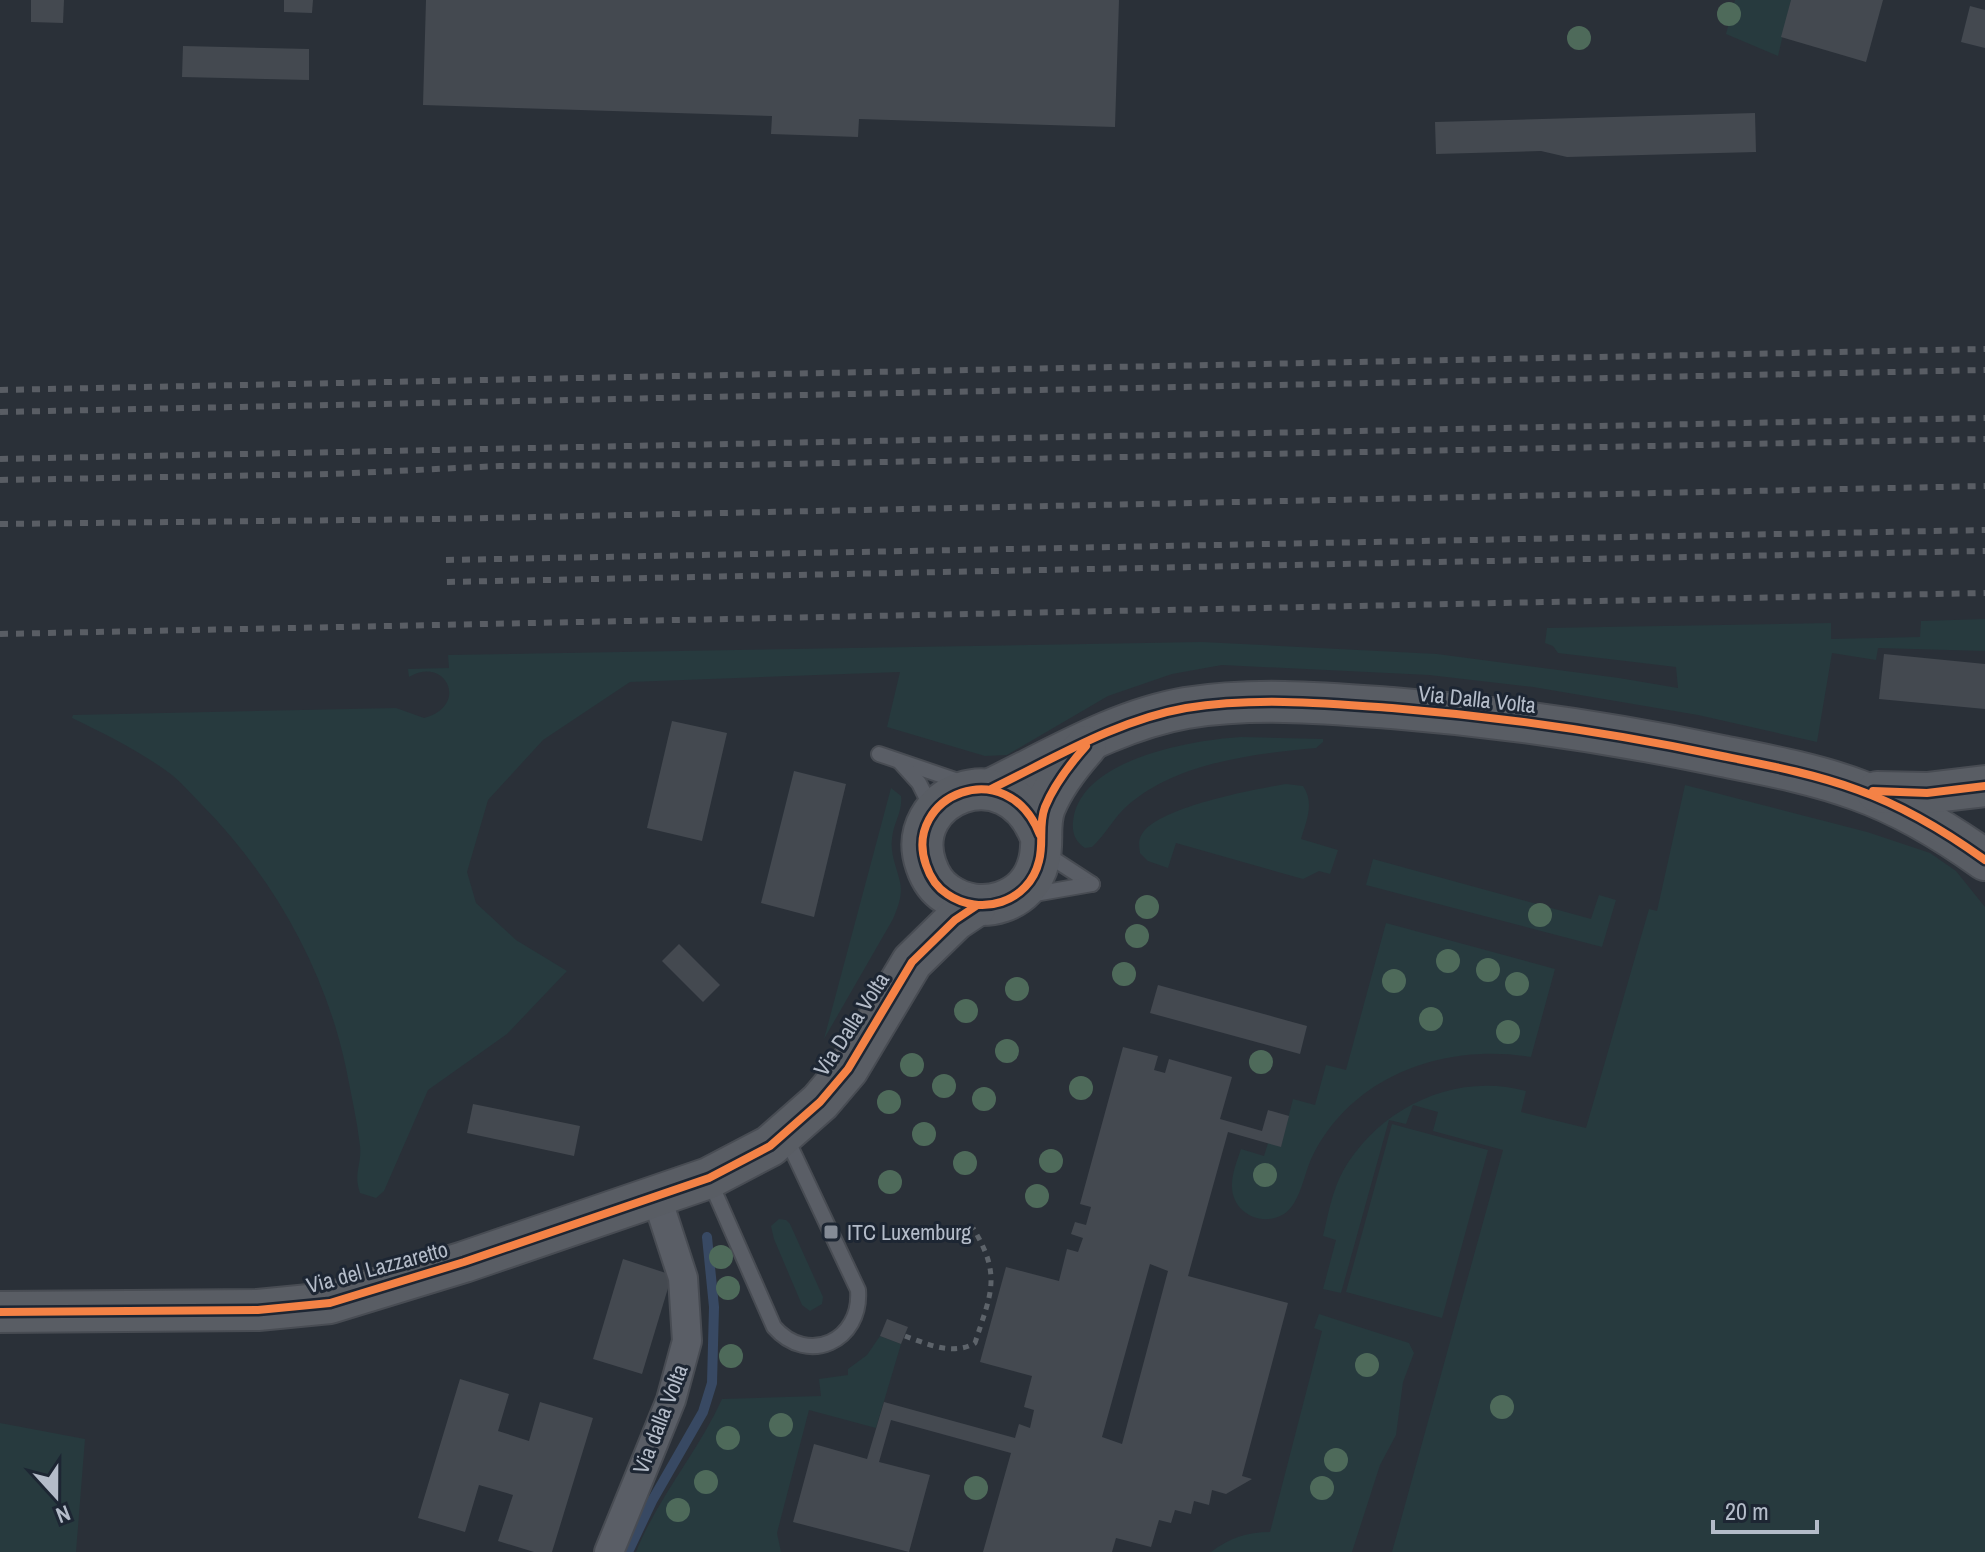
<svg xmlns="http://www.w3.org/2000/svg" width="1985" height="1552" viewBox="0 0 1985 1552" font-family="'Archivo Narrow',sans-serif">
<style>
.green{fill:#273a3e}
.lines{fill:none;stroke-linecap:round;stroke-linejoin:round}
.stream{stroke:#384963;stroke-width:10}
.building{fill:#444950;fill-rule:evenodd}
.lane-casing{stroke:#484c53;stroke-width:18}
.street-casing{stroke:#484c53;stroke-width:32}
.secondary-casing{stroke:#484c53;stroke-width:44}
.path{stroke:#5d636a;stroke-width:5;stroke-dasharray:6 6;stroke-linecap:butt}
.lane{stroke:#5a5e66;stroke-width:14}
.street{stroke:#5a5e66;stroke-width:28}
.secondary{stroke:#595d64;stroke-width:40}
.rail{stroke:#595d64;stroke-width:6;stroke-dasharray:8 8;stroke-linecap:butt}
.cycleway-casing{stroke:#1d2633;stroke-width:13}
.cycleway{stroke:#f48246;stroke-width:8}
.tree{fill:#4e6a5a}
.poi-dot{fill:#848b96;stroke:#1d2633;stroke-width:3}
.labels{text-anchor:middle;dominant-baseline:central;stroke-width:6;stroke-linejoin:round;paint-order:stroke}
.street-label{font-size:22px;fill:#b4bcc9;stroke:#1d2633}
.poi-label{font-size:22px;fill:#b4bcc9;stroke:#1d2633;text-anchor:start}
</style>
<rect width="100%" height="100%" fill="#2a3038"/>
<g class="green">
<polygon points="1735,0 1791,0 1778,56 1726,34"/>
<path d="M1985,619V651L1878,648L1876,660L1832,653L1817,742L1698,715L1533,687L1429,675L1222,665L1172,674L1108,696L1007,755L985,756L887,727L900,672L630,682L543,740L488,800L467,872L476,903L516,940L567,971L507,1034L428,1090L384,1191L376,1198L360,1193C353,1173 362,1165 360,1146C357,1120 351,1094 346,1068C325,969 273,877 202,805C192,795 183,784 172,775C140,751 107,735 72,718L73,715L396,708L424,718C470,706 446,655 409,677L408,669L449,668L448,655L1202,642L1437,654L1619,678L1678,688L1676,667L1558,653L1553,646L1545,643L1547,628L1831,623V639L1920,637L1921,621Z"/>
<path d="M1241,737L1323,739V742L1316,748C1254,754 1178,762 1128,805C1114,817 1106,834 1092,847L1085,848C1073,840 1071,829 1074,815C1087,758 1192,740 1241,737Z"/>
<path d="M1286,784L1303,786C1315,803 1306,822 1301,839L1338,850L1330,874L1319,871L1303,879L1176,843L1168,868L1148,861L1140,853C1139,846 1138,840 1142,834C1158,807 1255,789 1286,784Z"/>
<path d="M1685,785L1867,832L1930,853L1956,871L1985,907V1552H1392L1503,1150L1433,1131L1438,1112L1413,1105L1406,1124L1389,1120L1341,1293L1323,1289L1336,1240L1323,1236C1328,1215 1332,1191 1343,1171C1378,1109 1454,1071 1526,1091L1521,1112L1586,1128L1649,909L1657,911Z"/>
<path d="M891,788L901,796C903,812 893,823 892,839C890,854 897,868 900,882C903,895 898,907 893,919L824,1039Z"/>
<polygon points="1373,859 1591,919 1599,895 1616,900 1602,947 1366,885"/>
<path d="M1386,923L1555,969L1531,1057C1446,1043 1354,1074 1313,1155C1304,1172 1301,1203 1284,1214C1261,1228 1231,1212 1232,1185C1232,1173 1237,1161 1241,1149L1264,1156L1268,1143L1281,1146L1293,1099L1315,1105L1326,1065L1346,1070Z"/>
<polygon points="1392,1124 1488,1150 1442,1318 1346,1292"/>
<polygon points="779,1219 786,1220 790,1224 823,1297 822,1304 810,1311 802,1305 774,1239 771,1226"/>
<path d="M1319,1314L1409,1343L1414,1353L1403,1382L1396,1435L1380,1465L1352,1552H1211C1230,1538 1246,1532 1270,1532L1322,1331L1314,1328Z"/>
<path d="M880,1336L901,1344L876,1428L809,1410L777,1533L781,1552H636C658,1497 698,1452 722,1399L821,1396L819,1379L848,1375V1369L867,1355Z"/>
<polygon points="0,1423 85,1439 76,1552 0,1552"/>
</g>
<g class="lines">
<polyline class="stream" points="628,1552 652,1501 703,1412 712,1383 714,1307 707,1237"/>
</g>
<g class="building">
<polygon points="31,0 64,0 63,23 31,22"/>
<polygon points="284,0 313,0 312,13 284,12"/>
<polygon points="426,0 1119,0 1115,127 859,119 858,137 771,134 772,116 423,105"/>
<polygon points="1791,0 1883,0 1866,62 1781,37"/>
<polygon points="1970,6 1985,10 1985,48 1961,42"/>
<polygon points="183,46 309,49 309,80 182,77"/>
<polygon points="1755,113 1756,152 1567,157 1541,151 1436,154 1435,122"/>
<polygon points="1884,654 1985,664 1985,709 1879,699"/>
<polygon points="672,721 727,733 702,841 647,828"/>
<polygon points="794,771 846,784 814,917 761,903"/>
<polygon points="679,944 720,985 703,1002 662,961"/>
<polygon points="1158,985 1307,1026 1300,1054 1150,1013"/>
<path d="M1123,1047L1158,1056L1154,1070L1165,1073L1169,1059L1232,1077L1220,1119L1262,1131L1268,1110L1289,1116L1281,1147L1228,1132L1188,1276L1288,1303L1242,1476L1252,1479L1226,1494L1212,1490L1209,1505L1194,1501L1191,1514L1175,1510L1171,1523L1159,1520L1151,1547L1116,1538L1112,1552H983L1011,1453L891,1420L879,1462L930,1475L909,1552L793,1522L814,1444L867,1459L884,1402L1015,1438L1019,1424L1030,1428L1034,1410L1024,1407L1032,1376L980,1362L1006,1267L1059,1281L1067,1249L1078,1252L1083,1238L1071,1234L1075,1222L1086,1225L1091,1207L1080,1204ZM1150,1264L1168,1271L1122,1444L1102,1437Z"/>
<polygon points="473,1104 580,1126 574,1156 467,1133"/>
<polygon points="623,1259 672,1275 642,1374 593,1359"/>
<polygon points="887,1319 908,1327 901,1344 880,1336"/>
<polygon points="460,1379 509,1394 498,1431 529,1441 540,1402 593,1418 552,1552 534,1552 498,1541 513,1495 479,1485 465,1532 418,1518"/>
</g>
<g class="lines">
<defs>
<g id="lane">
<polyline points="879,754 964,783"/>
<polyline points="900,762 919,783 933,811"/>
<polyline points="1046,854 1092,884"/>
<polyline points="1029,895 1092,884"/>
<path d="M709,1179L774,1327C808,1366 862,1341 858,1290L785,1135"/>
</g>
<polyline id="street" points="609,1552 671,1400 687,1341 683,1278 657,1198"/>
<g id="secondary">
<path d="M991,789C1053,759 1117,720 1186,708C1254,697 1324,703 1392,708C1504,717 1613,733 1722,756C1767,765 1815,774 1858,790C1903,806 1946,832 1985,860"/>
<polyline points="1877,792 1927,793 1985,786"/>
<path d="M1040,835C1007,751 902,796 926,865C930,877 936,887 947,894C980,917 1029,903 1039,861C1044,843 1038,825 1045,807C1054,785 1070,764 1086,746"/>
<polyline points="0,1312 258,1310 330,1303 464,1262 709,1178 770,1146 820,1102 848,1069 912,962 955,920 976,906"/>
</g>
</defs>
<use href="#lane" class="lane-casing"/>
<use href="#street" class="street-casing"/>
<use href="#secondary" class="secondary-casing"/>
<path class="path" d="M905,1336C927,1344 953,1356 975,1343C991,1293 1002,1276 973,1228"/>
<use href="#lane" class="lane"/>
<use href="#street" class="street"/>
<use href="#secondary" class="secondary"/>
<g class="rail">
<polyline points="0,390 1985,349"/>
<polyline points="0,412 1985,370"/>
<polyline points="0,459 1985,418"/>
<polyline points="0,480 332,474 500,466 740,465 1985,439"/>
<polyline points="0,524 442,519 1985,486"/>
<polyline points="446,560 1985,530"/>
<polyline points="447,582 1985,551"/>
<polyline points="0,634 1985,593"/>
</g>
<defs>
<g id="cycleway">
<path d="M991,789C1053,759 1117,720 1186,708C1254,697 1324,703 1392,708C1504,717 1613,733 1722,756C1767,765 1815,774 1858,790C1903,806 1946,832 1985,860"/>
<polyline points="1873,791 1927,793 1985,786"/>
<path d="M1040,835C1007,751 902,796 926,865C930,877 936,887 947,894C980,917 1029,903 1039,861C1044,843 1038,825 1045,807C1054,785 1070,764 1086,746"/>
<polyline points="0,1312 258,1310 330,1303 464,1262 709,1178 770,1146 820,1102 848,1069 912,962 955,920 976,906"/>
</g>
</defs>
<use href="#cycleway" class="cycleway-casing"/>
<use href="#cycleway" class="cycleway"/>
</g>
<g class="tree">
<circle cx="1729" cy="14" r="12"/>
<circle cx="1579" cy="38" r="12"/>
<circle cx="1147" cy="907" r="12"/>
<circle cx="1540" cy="915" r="12"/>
<circle cx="1137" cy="936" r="12"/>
<circle cx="1448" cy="961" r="12"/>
<circle cx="1488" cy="970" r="12"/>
<circle cx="1124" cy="974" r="12"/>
<circle cx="1394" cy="981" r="12"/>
<circle cx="1517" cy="984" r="12"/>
<circle cx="1017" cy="989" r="12"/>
<circle cx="966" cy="1011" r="12"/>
<circle cx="1431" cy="1019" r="12"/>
<circle cx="1508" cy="1032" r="12"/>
<circle cx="1007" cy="1051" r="12"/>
<circle cx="1261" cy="1062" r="12"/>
<circle cx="912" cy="1065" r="12"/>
<circle cx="944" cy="1086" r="12"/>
<circle cx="1081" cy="1088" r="12"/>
<circle cx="984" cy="1099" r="12"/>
<circle cx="889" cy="1102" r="12"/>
<circle cx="924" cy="1134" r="12"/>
<circle cx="1051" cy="1161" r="12"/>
<circle cx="965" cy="1163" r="12"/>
<circle cx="1265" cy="1175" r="12"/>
<circle cx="890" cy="1182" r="12"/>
<circle cx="1037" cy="1196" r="12"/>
<circle cx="721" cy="1257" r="12"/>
<circle cx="728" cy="1288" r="12"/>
<circle cx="731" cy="1356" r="12"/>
<circle cx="1367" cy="1365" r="12"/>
<circle cx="1502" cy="1407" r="12"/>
<circle cx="781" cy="1425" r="12"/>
<circle cx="728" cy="1438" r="12"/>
<circle cx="1336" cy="1460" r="12"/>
<circle cx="706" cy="1482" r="12"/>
<circle cx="976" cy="1488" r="12"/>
<circle cx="1322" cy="1488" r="12"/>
<circle cx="678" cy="1510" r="12"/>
</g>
<rect class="poi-dot" x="823" y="1224" width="16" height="16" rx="4"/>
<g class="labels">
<g class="street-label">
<text transform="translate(1477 699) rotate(6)">Via Dalla Volta</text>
<text transform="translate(851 1024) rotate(-57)">Via Dalla Volta</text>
<text transform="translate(377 1267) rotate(-15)">Via del Lazzaretto</text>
<text transform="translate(660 1419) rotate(-69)">Via dalla Volta</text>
</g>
<g class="poi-label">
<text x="847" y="1232">ITC Luxemburg</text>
</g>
</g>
<g transform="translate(56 1496) rotate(159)" stroke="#1d2633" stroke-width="6" paint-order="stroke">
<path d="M0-6L14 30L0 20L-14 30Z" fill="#b4bcc9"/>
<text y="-12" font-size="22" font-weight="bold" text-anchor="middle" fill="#b4bcc9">N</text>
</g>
<path d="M1713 1520v12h104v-12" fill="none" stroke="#b4bcc9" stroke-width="4"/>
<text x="1725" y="1520" font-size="24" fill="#b4bcc9" stroke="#1d2633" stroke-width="6" paint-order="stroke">20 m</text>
</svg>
